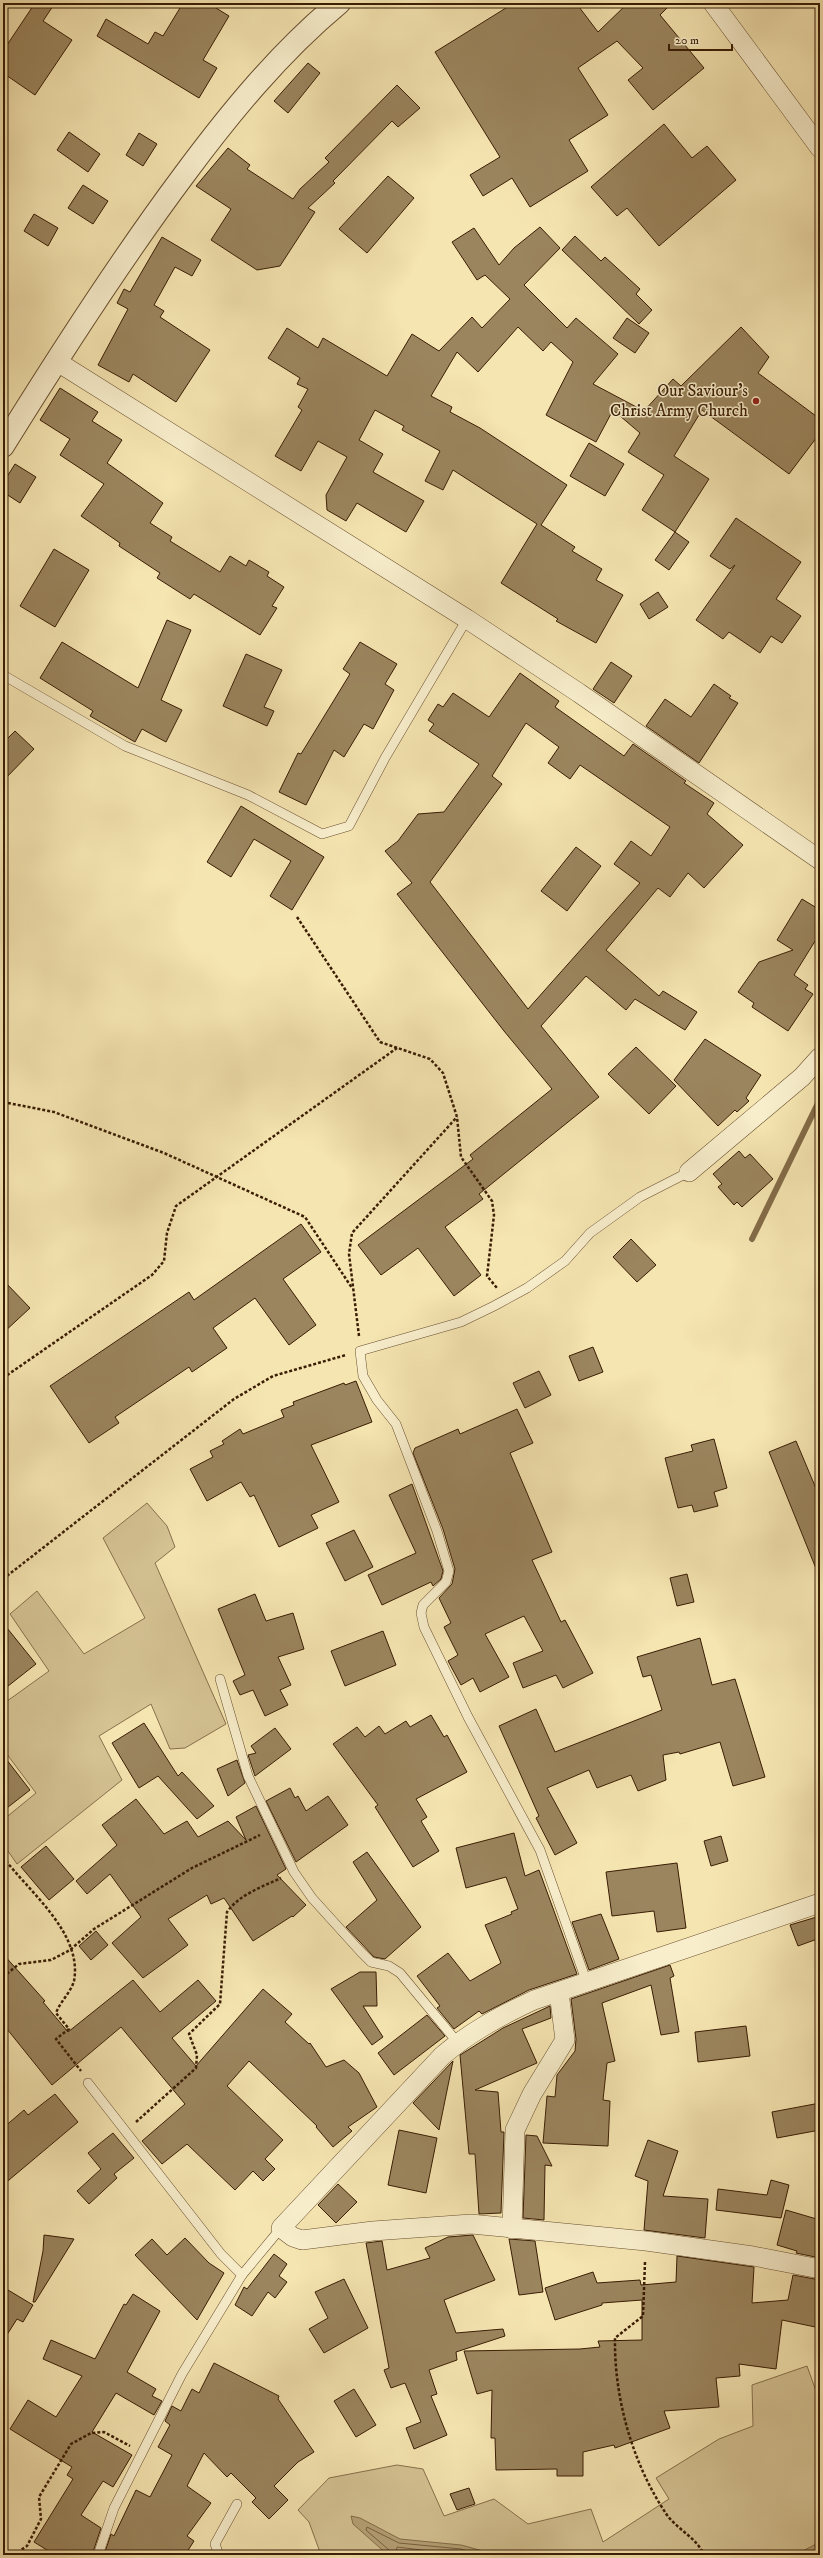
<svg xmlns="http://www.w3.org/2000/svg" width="823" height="2558" viewBox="0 0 823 2558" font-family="'IM FELL DW Pica',serif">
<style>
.green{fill:#d5c394;stroke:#88704c}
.water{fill:#b5a176;stroke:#846c48}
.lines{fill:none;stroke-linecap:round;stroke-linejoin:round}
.shore{stroke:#785f3d;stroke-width:1}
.stream{stroke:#846c48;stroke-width:6}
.building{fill:#9b855e;stroke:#3a1d04;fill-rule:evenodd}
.service-casing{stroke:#694f2f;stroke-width:10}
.minor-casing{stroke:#694f2f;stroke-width:20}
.tertiary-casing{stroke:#694f2f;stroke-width:24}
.path{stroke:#3a1d04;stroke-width:2.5;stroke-dasharray:3 2;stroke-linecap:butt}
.service{stroke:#f8eecc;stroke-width:9}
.minor{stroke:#f8eecc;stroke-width:19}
.tertiary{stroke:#f8eecc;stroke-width:22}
.poi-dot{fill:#8f2418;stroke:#f8eecc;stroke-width:1.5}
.labels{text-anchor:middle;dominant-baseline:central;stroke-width:3;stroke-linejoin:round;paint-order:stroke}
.poi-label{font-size:17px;fill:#3a1d04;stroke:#f8eecc;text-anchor:end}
</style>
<rect width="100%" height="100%" fill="#f5e5b1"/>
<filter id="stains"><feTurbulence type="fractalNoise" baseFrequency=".005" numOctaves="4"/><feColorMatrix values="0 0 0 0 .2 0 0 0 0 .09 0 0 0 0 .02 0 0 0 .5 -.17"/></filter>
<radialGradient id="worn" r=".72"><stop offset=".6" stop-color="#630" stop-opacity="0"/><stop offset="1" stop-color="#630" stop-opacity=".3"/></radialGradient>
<g class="green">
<polygon points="147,1503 167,1526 175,1547 155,1563 226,1724 185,1748 170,1749 151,1704 99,1736 122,1780 17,1864 3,1844 3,1820 36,1793 3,1749 3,1704 49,1671 10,1614 37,1591 84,1654 145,1618 103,1538"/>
<polygon points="807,2366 820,2402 820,2555 321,2555 309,2522 298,2510 329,2478 397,2465 423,2469 444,2516 494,2499 528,2524 591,2509 603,2542 669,2499 656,2478 719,2439 753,2426 752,2385"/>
</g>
<g class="water">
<polygon points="351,2516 360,2518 400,2539 461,2545 498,2555 388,2555 353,2524"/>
<polygon points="820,2542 820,2555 795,2555"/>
</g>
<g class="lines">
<g class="shore">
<polyline points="391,2555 389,2550 366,2530 367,2527 399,2543 461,2549 482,2555"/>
<polyline points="396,2555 397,2547 463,2555"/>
</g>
<polyline class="stream" points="752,1239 820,1099"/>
</g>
<g class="building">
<polygon points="35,3 55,3 43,21 72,40 35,95 3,73 3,51"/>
<polygon points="183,3 208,3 229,16 203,60 217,68 199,98 97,36 106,19 148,44 155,32 163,36"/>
<polygon points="514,3 576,3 598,32 628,3 672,3 660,15 704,68 653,110 628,80 643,68 617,41 578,68 608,115 569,140 588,171 530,207 512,178 483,196 470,175 500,157 435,52"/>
<polygon points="308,63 320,73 288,113 274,101"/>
<polygon points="397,85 420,108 398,127 392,121 333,181 335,183 308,208 315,212 280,266 257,270 211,240 231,209 196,186 228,148 250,165 247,169 293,199 300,189 329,162 325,158"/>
<polygon points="664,124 692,158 707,146 736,180 659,246 627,208 617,216 591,187"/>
<polygon points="69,132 100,154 88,172 57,150"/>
<polygon points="139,133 157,144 143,166 126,155"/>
<polygon points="388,176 414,198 367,253 339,229"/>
<polygon points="83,185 108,201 93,224 68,208"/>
<polygon points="34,214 58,228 48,246 24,231"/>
<polygon points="540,227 560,248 524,285 567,328 576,318 618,354 593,384 644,411 673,379 681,386 741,327 769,357 758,373 820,419 820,433 789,474 702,410 674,456 709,479 675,532 642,510 664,475 628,452 640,433 613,410 596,442 546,415 573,362 551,342 543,351 518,327 478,372 457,352 431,396 452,407 450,412 480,428 567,485 541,525 575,547 572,551 602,569 596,580 623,595 596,643 556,621 558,619 501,583 537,524 453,470 443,490 425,481 440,451 402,430 404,426 375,410 359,440 383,454 373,472 424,501 406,532 357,503 346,521 327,510 326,495 347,457 318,441 301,471 275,456 302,410 298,407 308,389 297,384 300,378 268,358 287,328 318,348 323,338 387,376 412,334 439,351 472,317 482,328 510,299 485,275 477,280 452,242 474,228 499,265 514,248"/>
<polygon points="575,236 601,261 605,257 640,289 636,294 652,310 639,324 562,250"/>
<polygon points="162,237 201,260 192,276 175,267 154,305 164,311 160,317 210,350 176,402 133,374 129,382 98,365 128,309 117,303 124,289 130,292"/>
<polygon points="627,318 649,333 635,353 613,338"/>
<polygon points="60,388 98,412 92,421 122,440 107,463 163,503 150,523 172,537 170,541 220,572 230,556 246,566 249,560 269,572 267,576 284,587 272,606 277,608 260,635 194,594 190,599 157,578 160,573 119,546 120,543 81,516 104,484 60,455 70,439 40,420"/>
<polygon points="589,443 624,464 605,496 570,476"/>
<polygon points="15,464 36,477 20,503 3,492 3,483"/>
<polygon points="736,518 801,562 776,599 801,616 782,643 771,636 760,653 729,632 723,639 696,620 735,565 730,569 710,556"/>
<polygon points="675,532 689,542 669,570 655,560"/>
<polygon points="54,549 89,570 55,627 20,606"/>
<polygon points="658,592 668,607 649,619 640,604"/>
<polygon points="167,620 191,630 161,700 182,710 166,742 142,729 135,742 90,716 93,711 40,678 62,642 138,688"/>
<polygon points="360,642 397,664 385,684 394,690 373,729 364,724 344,757 334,750 306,805 279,792 298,753 301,754 350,674 343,669"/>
<polygon points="246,654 282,670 264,707 274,711 267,726 223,706"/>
<polygon points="611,662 632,676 614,703 593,689"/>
<path d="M520,673L559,701L555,707L624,756L633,744L686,781L684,783L714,803L707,814L743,845L704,888L688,873L670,897L658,888L606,950L659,996L663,991L697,1012L685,1030L635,999L626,1010L586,976L541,1026L599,1097L479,1194L483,1199L445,1227L481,1275L454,1296L418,1248L381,1275L358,1245L473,1159L470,1155L552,1089L504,1031L397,894L412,883L385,851L398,841L418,814L444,812L479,764L429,731L434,724L428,720L438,704L443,707L453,693L489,717ZM526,723L559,747L548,763L570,779L580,765L670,827L651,856L631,841L614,864L640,883L528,1009L430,882L502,784L492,776Z"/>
<polygon points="714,684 731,696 729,698 738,703 699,763 646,726 665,699 691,717"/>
<polygon points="15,731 34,749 3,781 3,743"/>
<polygon points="241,806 324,857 292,910 270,896 291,861 254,839 231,877 207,862"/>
<polygon points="576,847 601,866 567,911 541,891"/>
<polygon points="802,899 820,910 820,933 794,975 808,985 805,989 813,994 788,1031 752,1007 754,1003 738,992 759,962 793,950 777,940"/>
<polygon points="705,1039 761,1075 746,1098 749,1101 737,1112 735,1110 718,1126 674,1080"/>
<polygon points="636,1047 676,1086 649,1114 608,1074"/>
<polygon points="739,1151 745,1158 750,1154 773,1179 742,1207 737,1202 734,1205 718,1187 722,1184 713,1174"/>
<polygon points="301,1224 321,1252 283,1279 316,1325 289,1345 255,1298 213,1328 227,1348 192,1372 189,1367 115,1417 119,1423 89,1443 50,1386 189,1292 194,1300"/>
<polygon points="631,1239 656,1265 637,1282 613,1257"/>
<polygon points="3,1280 30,1308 3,1333"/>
<polygon points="593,1347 603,1372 579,1381 569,1356"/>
<polygon points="539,1371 551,1395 525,1408 513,1383"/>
<polygon points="356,1381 372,1422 311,1445 339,1502 311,1515 318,1528 279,1547 254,1495 250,1497 241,1482 207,1501 190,1469 213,1457 210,1451 224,1444 222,1441 240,1429 243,1434 284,1417 281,1410 294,1405 293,1402 344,1383 345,1385"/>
<polygon points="517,1409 533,1443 510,1453 552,1552 532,1560 561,1622 565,1620 593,1673 563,1688 556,1675 523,1688 513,1663 543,1651 524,1616 485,1634 509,1677 480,1692 473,1678 461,1685 448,1661 458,1655 444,1627 451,1623 439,1598 452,1584 455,1569 443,1529 413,1453 415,1448 458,1429 460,1434"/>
<polygon points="714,1439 727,1488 714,1492 718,1506 694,1512 692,1505 678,1508 665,1458 693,1451 691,1445"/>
<polygon points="796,1441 820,1498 819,1576 769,1452"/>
<polygon points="412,1484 443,1571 441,1579 433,1586 431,1582 382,1605 368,1575 416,1553 389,1495"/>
<polygon points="354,1530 373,1567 345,1581 326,1543"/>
<polygon points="687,1574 694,1602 677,1606 670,1578"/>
<polygon points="255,1594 266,1621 293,1613 304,1649 278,1657 291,1685 280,1690 288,1705 265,1716 253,1690 240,1695 233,1681 245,1675 218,1609"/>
<polygon points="3,1623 36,1664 3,1690"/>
<polygon points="383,1631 396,1665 345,1686 331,1651"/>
<polygon points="700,1638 712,1685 735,1679 765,1777 733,1786 720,1742 680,1754 679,1752 663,1755 666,1780 638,1791 631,1775 597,1788 589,1770 547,1788 577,1843 555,1855 536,1818 539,1816 499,1726 536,1709 555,1752 662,1710 651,1675 643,1677 637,1657"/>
<polygon points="431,1715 444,1737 447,1735 467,1772 416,1799 427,1817 421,1821 439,1851 413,1867 375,1807 378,1805 333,1744 357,1727 365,1737 379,1726 385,1734 406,1721 410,1727"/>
<polygon points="144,1723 178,1776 182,1772 214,1806 197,1819 158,1776 139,1788 112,1743"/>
<polygon points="275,1728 291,1749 255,1776 248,1755 256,1753 251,1746"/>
<polygon points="3,1755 30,1790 3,1811"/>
<polygon points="237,1760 245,1783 228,1796 217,1769"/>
<polygon points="290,1788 295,1798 298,1796 306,1811 328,1796 348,1825 296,1862 266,1801"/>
<polygon points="136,1799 164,1834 187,1821 198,1837 228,1821 246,1840 236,1817 256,1806 286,1869 277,1875 306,1905 293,1917 292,1916 253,1941 224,1898 211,1904 207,1895 168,1919 188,1945 143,1978 112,1943 141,1917 110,1874 87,1894 76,1881 117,1845 102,1825"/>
<polygon points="514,1833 525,1876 539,1870 577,1974 529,1990 482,2014 479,2011 454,2029 437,2008 440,2006 417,1976 448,1953 470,1981 501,1963 485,1925 512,1914 511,1912 518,1909 506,1877 466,1888 456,1848"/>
<polygon points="721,1836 728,1861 711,1866 704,1841"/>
<polygon points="46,1846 74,1879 49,1900 21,1867"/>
<polygon points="367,1852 421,1927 385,1959 374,1957 346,1927 377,1900 353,1862"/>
<polygon points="677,1863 686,1928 657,1932 654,1911 612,1916 606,1872"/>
<polygon points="601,1914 619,1959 589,1970 572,1922"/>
<polygon points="820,1916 820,1938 798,1946 790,1925"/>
<polygon points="96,1931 108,1945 91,1960 79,1946"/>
<polygon points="3,1954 45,2001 43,2002 68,2032 133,1980 160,2012 198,1980 216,2001 172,2038 196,2066 263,1989 292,2014 285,2022 309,2044 310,2043 326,2067 344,2060 359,2073 377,2107 348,2127 352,2131 333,2147 316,2127 317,2126 249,2061 227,2086 283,2140 265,2159 275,2169 263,2181 253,2171 235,2190 187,2144 162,2164 142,2141 185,2104 121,2027 52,2085 3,2024"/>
<polygon points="670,1965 674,1976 670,1978 679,2032 661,2035 651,1985 602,2003 615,2061 607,2063 603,2100 610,2101 608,2146 543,2143 547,2096 555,2097 557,2075 575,2051 576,2039 571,1999"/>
<polygon points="360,1972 376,1972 377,2006 363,2006 383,2037 372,2045 331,1989"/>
<polygon points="550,2006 551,2018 522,2029 537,2063 475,2090 498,2092 501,2132 504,2132 501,2213 479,2214 475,2154 469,2154 460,2055 503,2028"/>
<polygon points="427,2015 445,2036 394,2075 378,2053"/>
<polygon points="746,2026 750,2056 698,2062 695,2032"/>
<polygon points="453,2061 439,2130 413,2103"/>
<polygon points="55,2094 78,2122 3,2185 3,2128 24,2110 28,2115"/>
<polygon points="820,2103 820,2130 777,2138 772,2112"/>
<polygon points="399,2130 437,2138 426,2193 388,2185"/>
<polygon points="113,2133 134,2158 114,2174 117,2178 89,2204 77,2191 101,2169 88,2153"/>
<polygon points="526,2135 537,2136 552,2166 545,2165 544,2220 523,2218"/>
<polygon points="648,2140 678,2151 663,2196 708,2199 705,2238 644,2230 648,2181 635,2176"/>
<polygon points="771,2180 789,2185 781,2218 716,2210 718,2189 767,2195"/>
<polygon points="338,2184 357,2202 336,2223 318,2205"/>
<polygon points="786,2210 820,2220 820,2258 796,2253 797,2251 777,2245"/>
<polygon points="44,2235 74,2239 35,2302 33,2302 43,2251"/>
<polygon points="473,2235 495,2280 444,2300 456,2333 503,2329 505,2336 456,2352 457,2360 429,2370 437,2394 431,2396 447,2435 414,2449 406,2428 421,2422 405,2383 391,2388 384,2370 389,2368 366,2243 382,2241 387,2270 430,2258 425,2248 448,2237"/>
<polygon points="185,2238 209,2263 224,2273 197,2320 135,2255 152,2239 167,2255"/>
<polygon points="509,2239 535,2241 543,2292 519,2295"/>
<polygon points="274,2254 287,2264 279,2276 287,2282 275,2298 268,2292 252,2316 235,2305 244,2287 247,2289"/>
<polygon points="677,2256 754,2267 752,2303 788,2300 793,2275 820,2280 820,2328 782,2320 776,2369 739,2364 740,2376 716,2378 719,2407 664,2411 670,2428 615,2448 614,2445 583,2452 583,2476 557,2476 557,2469 496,2470 495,2438 491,2438 492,2390 477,2394 464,2351 580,2349 600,2347 598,2341 642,2340 642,2300 602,2303 602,2305 555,2320 545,2288 593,2272 597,2283 640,2280 641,2285 676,2282"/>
<polygon points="344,2279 368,2328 324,2353 309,2329 328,2318 315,2292"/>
<polygon points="3,2287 33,2305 23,2322 17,2319 3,2341"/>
<polygon points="133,2294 160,2311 127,2372 156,2389 152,2396 162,2401 154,2415 116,2393 92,2432 132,2455 113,2487 103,2481 81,2515 101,2528 92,2555 55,2555 34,2542 73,2479 67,2475 72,2467 10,2429 28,2400 56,2417 82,2376 43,2359 51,2340 95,2359 124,2304 126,2305"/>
<polygon points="214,2363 279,2396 278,2399 314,2452 298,2462 274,2486 288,2500 269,2519 252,2502 256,2498 231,2473 227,2477 204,2453 187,2486 211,2503 187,2536 194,2541 185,2555 104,2555 111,2534 114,2536 136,2490 150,2497 172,2455 158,2447 170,2425 165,2421 172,2406 181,2411 192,2389 199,2393"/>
<polygon points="354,2389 376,2425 356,2437 334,2401"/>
<polygon points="469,2488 475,2504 457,2510 450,2494"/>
</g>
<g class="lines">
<defs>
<g id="service">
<polyline points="3,675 125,746 248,795 322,834 349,826 385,758 467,619"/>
<polyline points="220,1679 248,1776 294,1872 312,1898 360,1951 371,1962 389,1966 400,1973 458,2043"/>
<polyline points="587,1983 540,1850 468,1717 424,1627 421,1613 423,1605 446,1582 449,1571 437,1531 396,1424 377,1400 363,1376 360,1351 461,1322 494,1306 527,1288 565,1261 590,1233 640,1197 689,1172"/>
<polyline points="88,2083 221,2254 242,2275"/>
<polyline points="98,2555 114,2508 182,2374 242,2275 281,2228"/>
<polyline points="219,2555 215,2544 237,2504"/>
</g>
<g id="minor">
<polyline points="713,3 820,148"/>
<polyline points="56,361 467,619 579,693 820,860"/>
<polyline points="689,1172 802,1077 820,1057"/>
<path d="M820,1903L534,2000C500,2016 470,2032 442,2056L281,2228L293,2237L302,2240L373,2231L471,2224L646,2241L753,2256L820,2269"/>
<polyline points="512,2229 515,2130 532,2094 565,2040 559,1992"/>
</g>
<path id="tertiary" d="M3,446C60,354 119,262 184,175C230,113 279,53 339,3"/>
</defs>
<use href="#service" class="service-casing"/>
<use href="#minor" class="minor-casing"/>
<use href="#tertiary" class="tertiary-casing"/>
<g class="path">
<polyline points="297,917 380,1042 430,1059 443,1073 457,1117 461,1157 492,1201 494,1215 487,1276 497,1288"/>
<polyline points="3,1102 54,1112 164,1153 305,1217 352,1288"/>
<polyline points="359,1336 349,1254 352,1233 457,1117"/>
<polyline points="3,1378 152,1275 164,1261 167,1233 176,1206 397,1048"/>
<polyline points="3,1579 234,1399 273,1376 346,1355"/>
<path d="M3,1857C28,1891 83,1933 74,1981C71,1992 60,2002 56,2013L69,2029L56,2039L81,2071"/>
<polyline points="3,1977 19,1964 51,1960 70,1950 94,1929 192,1868 260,1835"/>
<path d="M136,2122L196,2068L197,2055L189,2034L220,2004L227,1912C240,1894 262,1887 281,1878"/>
<path d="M645,2262L643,2316L615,2338C614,2399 633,2465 667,2515C678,2530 697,2538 704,2555"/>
<polyline points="3,2554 15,2554 27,2546 41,2519 39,2497 71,2444 91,2433 104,2432 130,2446"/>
</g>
<use href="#service" class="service"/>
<use href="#minor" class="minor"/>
<use href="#tertiary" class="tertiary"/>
</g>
<circle class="poi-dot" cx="756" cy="401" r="4"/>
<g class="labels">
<g class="poi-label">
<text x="748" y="391">Our Saviour's<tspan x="748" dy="20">Christ Army Church</tspan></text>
</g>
</g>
<rect width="823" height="2558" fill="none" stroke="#f5e5b1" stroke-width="16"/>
<rect x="4" y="4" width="815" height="2550" fill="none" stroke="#3a1d04" stroke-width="2"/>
<rect x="8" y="8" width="807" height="2542" fill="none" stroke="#3a1d04"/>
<path d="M669 44v6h63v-6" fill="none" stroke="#3a1d04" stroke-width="2"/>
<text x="675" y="44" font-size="12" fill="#3a1d04" stroke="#f8eecc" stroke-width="3" paint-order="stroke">20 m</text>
<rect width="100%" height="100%" filter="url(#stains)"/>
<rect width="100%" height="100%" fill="url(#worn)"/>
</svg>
